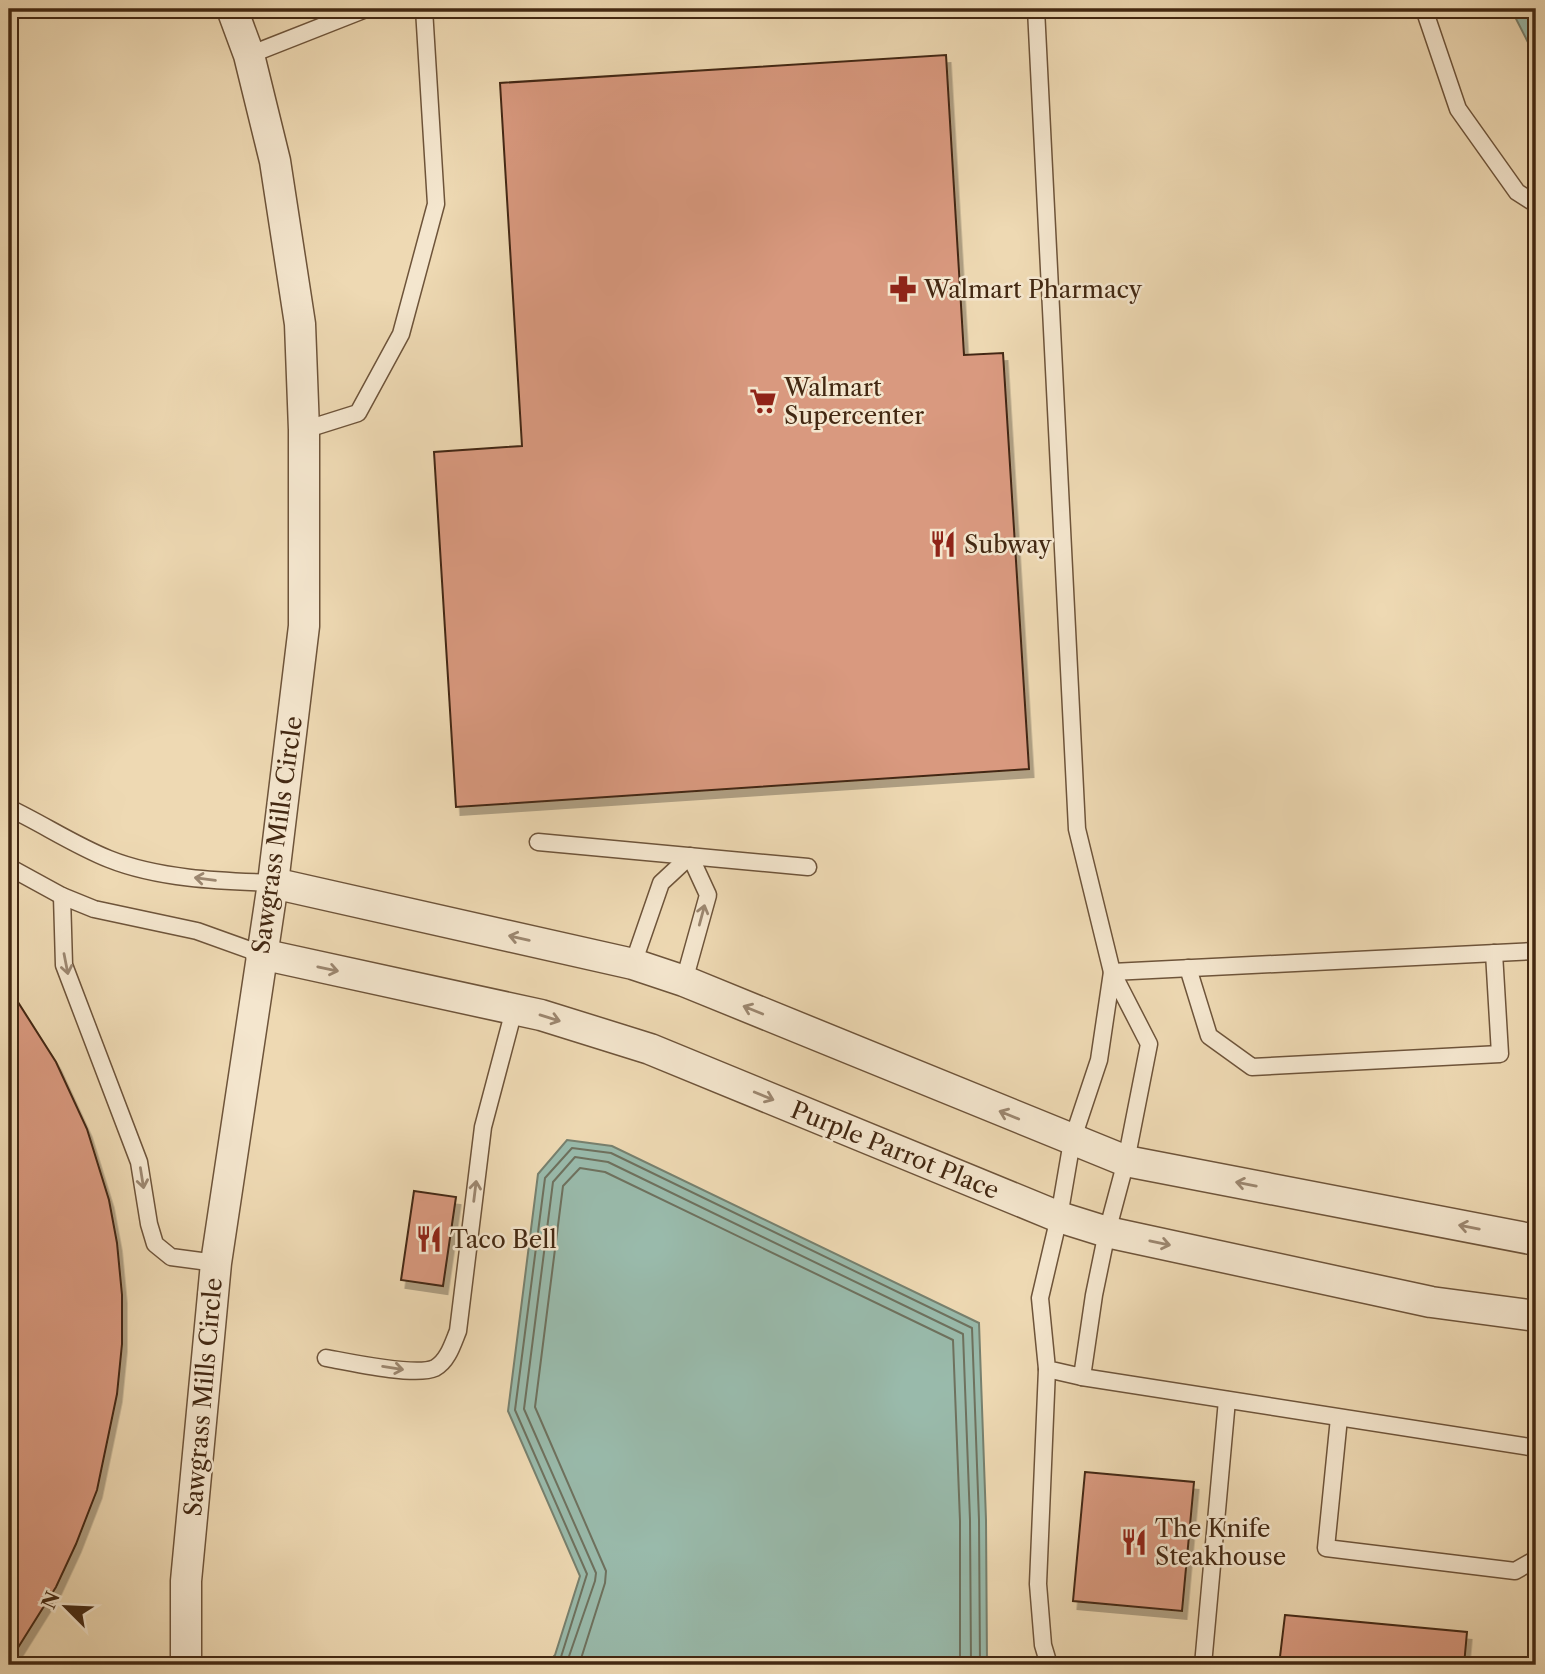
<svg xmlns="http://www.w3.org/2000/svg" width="1545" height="1674" viewBox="0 0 1545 1674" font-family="'Libre Caslon Text',serif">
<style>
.water{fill:#99baab;stroke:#77806e;stroke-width:2}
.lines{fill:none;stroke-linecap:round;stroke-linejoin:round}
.shore{stroke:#6e715e;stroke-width:2}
.building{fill:#d9997f;stroke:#432812;stroke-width:2;filter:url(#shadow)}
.lane-casing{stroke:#6e543a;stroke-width:19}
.street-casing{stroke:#6e543a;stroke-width:33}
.lane{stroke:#f4e6ce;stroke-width:16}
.street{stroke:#f4e6ce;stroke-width:30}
.oneway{stroke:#9c8770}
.labels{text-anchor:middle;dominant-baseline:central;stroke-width:5;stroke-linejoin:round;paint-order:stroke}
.poi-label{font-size:24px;fill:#432812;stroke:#f4e6ce;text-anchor:start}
.street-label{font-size:24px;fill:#432812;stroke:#f4e6ce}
</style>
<defs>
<filter id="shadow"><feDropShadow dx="4.5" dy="8" stdDeviation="0" flood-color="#0004"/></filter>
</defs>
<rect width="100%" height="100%" fill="#eed9b3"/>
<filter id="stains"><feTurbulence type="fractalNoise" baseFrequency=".00286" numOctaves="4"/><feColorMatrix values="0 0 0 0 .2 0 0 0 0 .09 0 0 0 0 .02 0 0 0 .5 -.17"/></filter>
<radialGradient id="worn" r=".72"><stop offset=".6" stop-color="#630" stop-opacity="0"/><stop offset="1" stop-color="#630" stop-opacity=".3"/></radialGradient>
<g class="water">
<polygon points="1511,9 1536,9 1536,58"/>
<polygon points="567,1140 612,1146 979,1323 986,1520 987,1665 546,1665 555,1655 580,1576 508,1411 538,1174"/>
</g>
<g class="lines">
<g class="shore">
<polyline points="555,1665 561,1657 587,1574 515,1410 545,1178 572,1148 611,1153 972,1328 979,1520 980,1665"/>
<polyline points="566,1665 595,1581 596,1573 524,1409 553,1182 575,1157 608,1162 963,1334 970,1520 971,1665"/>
<polyline points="579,1665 605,1583 606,1571 535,1407 563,1186 580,1168 605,1172 953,1340 960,1521 960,1665"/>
</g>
</g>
<g class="building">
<polygon points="946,55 964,355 1003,353 1029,769 456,807 434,452 522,446 500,83"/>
<polygon points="9,988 56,1062 87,1129 109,1200 117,1243 122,1295 122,1344 117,1394 97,1490 76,1544 56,1587 9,1662"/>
<polygon points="414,1191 456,1197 443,1286 401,1280"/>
<polygon points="1085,1472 1194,1482 1182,1611 1073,1601"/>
<polygon points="1285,1615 1467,1632 1464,1665 1279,1665"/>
</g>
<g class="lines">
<defs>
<g id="lane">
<polyline points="1036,9 1077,829 1112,972 1536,951"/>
<polyline points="1424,9 1458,109 1517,192 1536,204"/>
<polyline points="249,55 366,9"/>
<polyline points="304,430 358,413 401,334 436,204 424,9"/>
<path d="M9,808C43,824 74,845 109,859C159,879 220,881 273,883"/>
<polyline points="538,842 808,867"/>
<polyline points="9,867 62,896 94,909 197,931 261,954"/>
<polyline points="62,896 64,965 139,1162 149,1224 155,1244 171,1257 216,1263"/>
<polyline points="633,964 661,883 690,856 708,895 684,981"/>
<polyline points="1188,968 1209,1036 1252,1067 1500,1054 1494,953"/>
<polygon points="1112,972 1149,1044 1126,1161 1107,1232 1094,1295 1082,1377 1047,1369 1040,1298 1059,1217 1072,1141 1099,1060"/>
<path d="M326,1358C348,1362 416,1377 435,1368C448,1361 453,1343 458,1331L483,1127L514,1010"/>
<polyline points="1047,1369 1038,1584 1043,1645 1049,1665"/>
<polyline points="1082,1377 1536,1448"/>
<polyline points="1339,1418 1326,1548 1515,1571 1536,1559"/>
<polyline points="1203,1665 1227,1400"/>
</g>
<g id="street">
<polyline points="273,883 633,964 684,981 1126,1161 1536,1240"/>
<polyline points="261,954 541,1015 650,1049 1059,1217 1107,1232 1431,1302 1536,1316"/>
<polyline points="186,1665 186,1581 216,1263 273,883 304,626 304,430 300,324 275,161 249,55 232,9"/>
</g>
</defs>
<use href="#lane" class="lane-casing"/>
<use href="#street" class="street-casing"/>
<use href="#lane" class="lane"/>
<use href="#street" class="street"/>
</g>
<defs><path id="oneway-shaft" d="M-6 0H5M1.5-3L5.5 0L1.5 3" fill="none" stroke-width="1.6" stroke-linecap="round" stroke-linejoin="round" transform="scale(1.75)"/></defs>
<g class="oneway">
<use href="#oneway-shaft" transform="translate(205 879) rotate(-173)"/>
<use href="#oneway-shaft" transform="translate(702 915) rotate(-75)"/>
<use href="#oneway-shaft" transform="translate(519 938) rotate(-167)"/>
<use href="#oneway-shaft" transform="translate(66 964) rotate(79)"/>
<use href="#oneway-shaft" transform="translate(328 969) rotate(12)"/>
<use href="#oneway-shaft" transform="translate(753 1010) rotate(-158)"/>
<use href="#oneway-shaft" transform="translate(550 1018) rotate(17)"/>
<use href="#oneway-shaft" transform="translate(764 1096) rotate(22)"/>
<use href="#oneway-shaft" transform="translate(1009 1115) rotate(-158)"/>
<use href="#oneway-shaft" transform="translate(142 1178) rotate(81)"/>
<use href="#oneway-shaft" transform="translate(1246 1184) rotate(-169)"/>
<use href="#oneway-shaft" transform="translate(475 1191) rotate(-83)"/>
<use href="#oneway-shaft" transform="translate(1469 1227) rotate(-169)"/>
<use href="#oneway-shaft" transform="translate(1160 1243) rotate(12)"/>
<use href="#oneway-shaft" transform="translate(393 1368) rotate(9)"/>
</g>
<defs>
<symbol id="pharmacy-bare" viewBox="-9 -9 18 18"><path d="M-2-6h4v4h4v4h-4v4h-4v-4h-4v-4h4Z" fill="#8f2418" stroke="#f4e6ce" stroke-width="2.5" paint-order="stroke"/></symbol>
<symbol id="supermarket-bare" viewBox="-9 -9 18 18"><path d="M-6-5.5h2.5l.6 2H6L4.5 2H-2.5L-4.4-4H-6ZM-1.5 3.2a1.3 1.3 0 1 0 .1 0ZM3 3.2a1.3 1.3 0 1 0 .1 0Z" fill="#8f2418" stroke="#f4e6ce" stroke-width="2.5" paint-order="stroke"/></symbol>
<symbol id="restaurant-bare" viewBox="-9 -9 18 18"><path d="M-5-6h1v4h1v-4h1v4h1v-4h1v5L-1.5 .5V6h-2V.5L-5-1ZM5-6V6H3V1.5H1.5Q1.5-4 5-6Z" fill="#8f2418" stroke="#f4e6ce" stroke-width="2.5" paint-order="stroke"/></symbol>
</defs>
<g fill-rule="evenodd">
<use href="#pharmacy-bare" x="884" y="270" width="38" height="38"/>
<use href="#supermarket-bare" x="744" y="382" width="38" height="38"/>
<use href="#restaurant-bare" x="924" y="525" width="38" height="38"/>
<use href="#restaurant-bare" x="410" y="1220" width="38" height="38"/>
<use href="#restaurant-bare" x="1115" y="1523" width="38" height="38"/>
</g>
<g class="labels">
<g class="poi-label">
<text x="924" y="289">Walmart Pharmacy</text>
<text x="784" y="387">Walmart<tspan x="784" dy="28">Supercenter</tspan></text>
<text x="964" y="544">Subway</text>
<text x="450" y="1239">Taco Bell</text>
<text x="1155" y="1528">The Knife<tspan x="1155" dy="28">Steakhouse</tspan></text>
</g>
<g class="street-label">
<text transform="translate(277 835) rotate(-82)">Sawgrass Mills Circle</text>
<text transform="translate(895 1150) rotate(22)">Purple Parrot Place</text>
<text transform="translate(203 1397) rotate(-85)">Sawgrass Mills Circle</text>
</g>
</g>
<rect width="1545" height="1674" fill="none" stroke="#eed9b3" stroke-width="35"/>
<rect x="10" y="10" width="1524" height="1653" fill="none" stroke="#432812" stroke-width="3.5"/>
<rect x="18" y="18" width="1510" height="1639" fill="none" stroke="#432812" stroke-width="2"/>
<g transform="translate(66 1607) rotate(294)" stroke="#f4e6ce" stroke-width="5" paint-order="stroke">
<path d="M0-5L12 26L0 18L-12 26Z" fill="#432812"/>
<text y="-10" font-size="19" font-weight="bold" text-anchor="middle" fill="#432812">N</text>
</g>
<rect width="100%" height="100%" filter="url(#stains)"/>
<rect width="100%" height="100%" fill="url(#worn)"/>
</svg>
